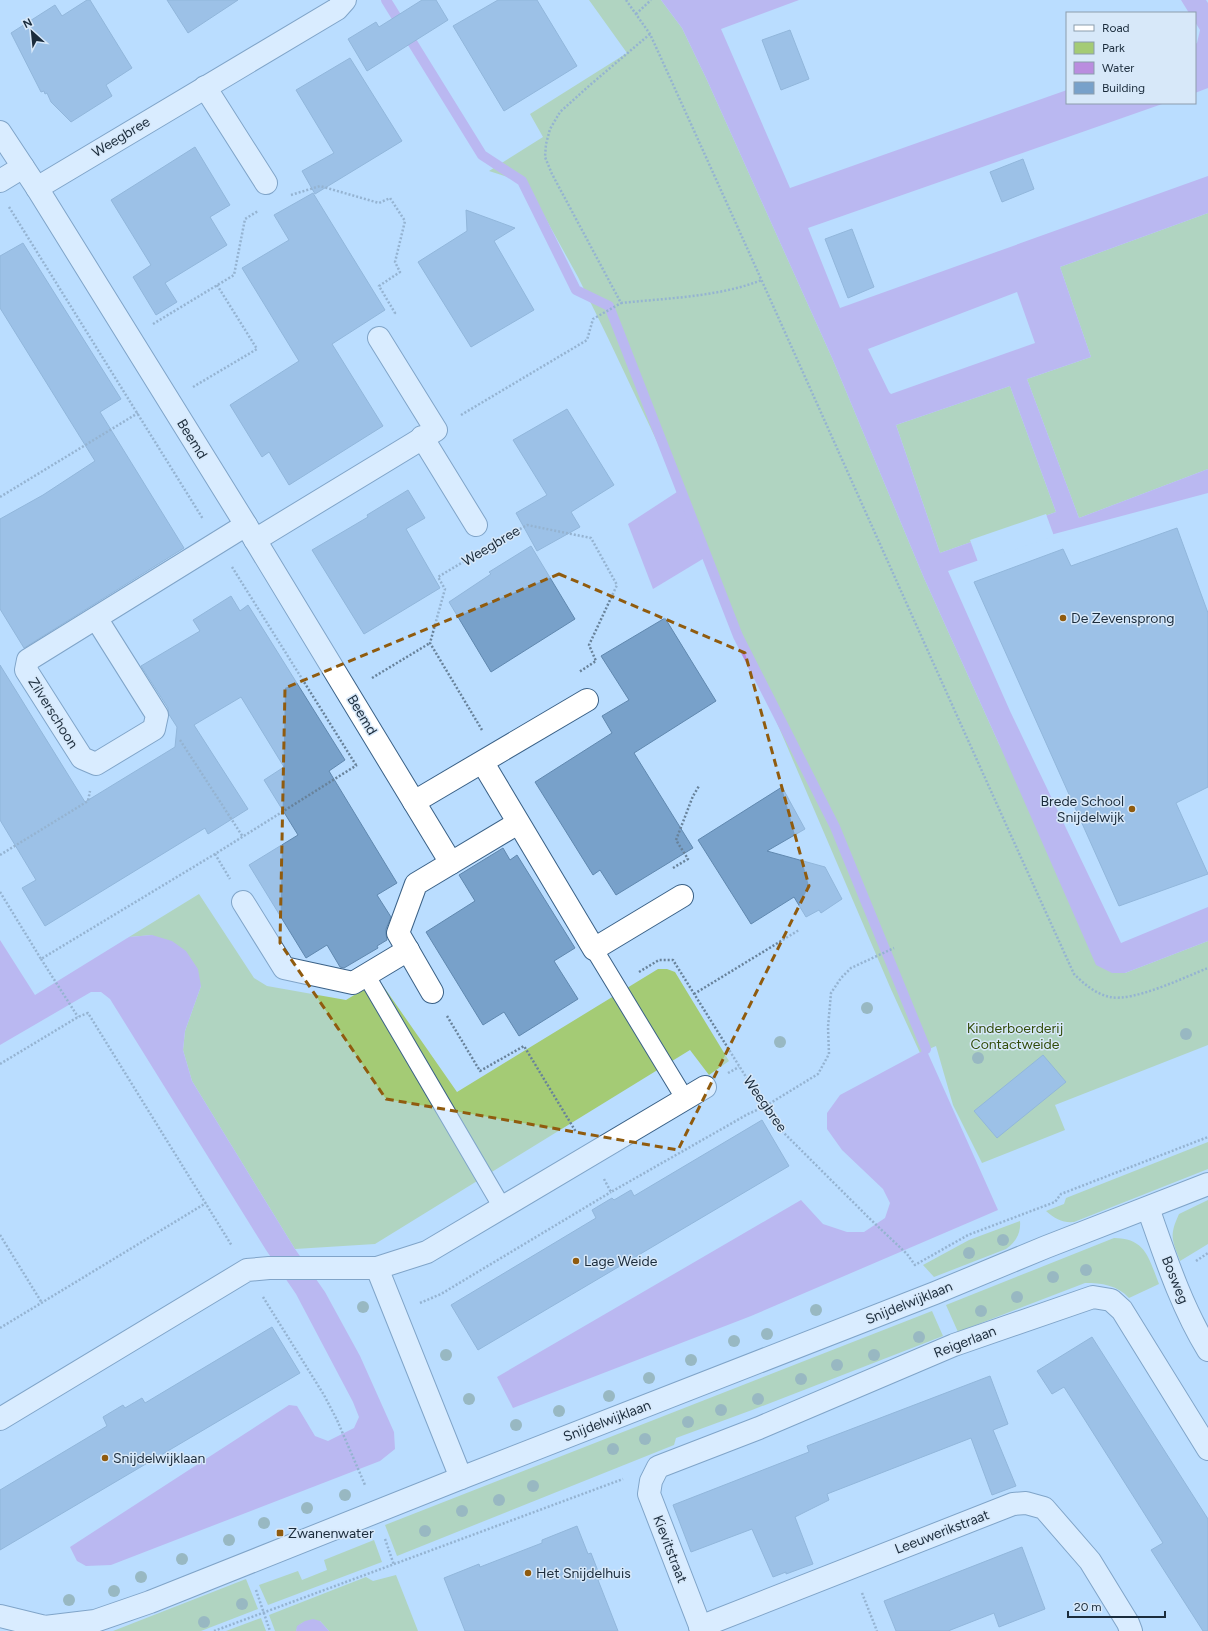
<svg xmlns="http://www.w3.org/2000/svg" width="1208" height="1631" viewBox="0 0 1208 1631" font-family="Figtree,sans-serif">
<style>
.green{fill:#a4cb75}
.water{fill:#ba8ddf;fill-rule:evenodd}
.pier{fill:#baddff}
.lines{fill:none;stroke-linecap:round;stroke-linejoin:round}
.stream{stroke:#ba8ddf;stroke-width:10}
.building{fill:#78a1ca;stroke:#6088af}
.lane-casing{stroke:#3a6187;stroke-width:19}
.street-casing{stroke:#3a6187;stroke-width:24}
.secondary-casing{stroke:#3a6187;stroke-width:24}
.path{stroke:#68829a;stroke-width:2.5;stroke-dasharray:2 2;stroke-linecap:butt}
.lane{stroke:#fff;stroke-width:17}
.street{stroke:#fff;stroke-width:22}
.secondary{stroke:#fff;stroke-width:22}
.tree{fill:#708d79}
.marked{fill:none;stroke:#905b0e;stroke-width:3;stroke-dasharray:8 5;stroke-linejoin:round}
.poi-dot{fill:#905b0e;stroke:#d7e8f9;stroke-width:1.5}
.labels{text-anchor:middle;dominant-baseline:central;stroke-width:3;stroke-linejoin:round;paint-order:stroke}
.street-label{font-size:14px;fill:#1b2c3c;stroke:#d7e8f9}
.poi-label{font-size:14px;fill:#1b2c3c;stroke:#d7e8f9;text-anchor:start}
.park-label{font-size:14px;fill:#334c0b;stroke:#d7e8f9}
</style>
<rect width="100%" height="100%" fill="#baddff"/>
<g class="green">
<polygon points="589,0 661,0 682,28 707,80 833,360 924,578 999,744 1125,973 1208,941 1208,1045 1055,1105 1065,1130 982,1163 953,1105 936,1046 920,1053 890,987 706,557 680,490 608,338 578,277 526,183 489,171 543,137 530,114 627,53"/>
<polygon points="1208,213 1208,469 1079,518 1027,379 1091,357 1060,267"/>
<polygon points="1010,386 1056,512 940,553 896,425"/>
<polygon points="199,894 254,978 267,986 346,1000 379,980 457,1092 658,969 667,969 675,972 729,1061 709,1075 690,1050 375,1244 295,1249 192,1081 183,1050 185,1031 201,986 152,935 129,937"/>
<path d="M1208,1142V1169L1074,1222C1063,1223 1055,1219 1046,1211L1064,1204L1066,1198Z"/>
<path d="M1208,1200V1244L1180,1261C1172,1239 1169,1236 1179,1214Z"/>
<path d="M1020,1221C1021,1233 1016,1242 1006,1249L934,1277L923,1265L969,1240Z"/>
<path d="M1114,1238C1146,1238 1149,1259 1159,1284L1129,1298C1117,1285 1102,1283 1085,1283L958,1332L946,1305Z"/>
<polygon points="932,1311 943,1336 752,1410 676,1438 674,1445 397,1556 385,1525"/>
<polygon points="374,1540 382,1562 268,1605 259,1585 298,1571 302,1580 327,1570 324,1560"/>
<path d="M396,1575L418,1631H329L320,1621C310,1621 299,1620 296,1631H275L269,1615L366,1577L373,1581Z"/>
<polygon points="246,1579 258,1609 201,1631 113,1631"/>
<polygon points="261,1618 266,1631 226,1631"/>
</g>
<g class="water">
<path d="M661,0H799L721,29L790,188L1067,90V103H1165L808,228L840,308L1208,176V213L1060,267L1091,357L1027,379L1079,518L1208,469V493L1054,534L948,571L1010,711L1121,943L1208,907V941L1125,973H1112L1096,965L999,744L924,578L833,360L707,80L682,28ZM1017,292L1035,343L891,394L889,392L868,349ZM1010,386L1056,512L940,553L896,425Z"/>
<polygon points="1181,0 1206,0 1208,3 1208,88 1195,93 1195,44 1197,43 1200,30 1195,22 1195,13 1189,13"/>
<polygon points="680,490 706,557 653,589 628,524"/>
<polygon points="152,935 172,941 186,951 198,969 201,986 185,1031 183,1050 192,1081 295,1249 325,1292 360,1356 394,1432 395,1449 380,1461 111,1565 86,1566 77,1561 70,1547 289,1405 297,1406 315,1436 328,1441 354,1428 359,1417 353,1402 296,1294 266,1250 110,999 101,992 91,992 0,1045 0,940 35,995 129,937"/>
<polygon points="926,1049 998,1210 751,1316 513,1408 497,1377 801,1200 823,1224 847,1232 864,1232 885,1218 890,1203 883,1189 842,1150 827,1129 827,1113 840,1095"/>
<polygon points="313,1619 320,1621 329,1631 296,1631 297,1626 305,1621"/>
</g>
<polygon class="pier" points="1046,514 1054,536 978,562 970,540"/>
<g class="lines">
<polyline class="stream" points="386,0 482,155 522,181 576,290 609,306 738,636 835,827 926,1049"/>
</g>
<g class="building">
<polygon points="87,0 90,0 132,68 106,85 112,96 71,122 51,102 47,93 45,94 44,91 41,92 11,33 55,5 62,16"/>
<polygon points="167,0 238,0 188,33"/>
<polygon points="422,0 436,0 448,20 367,71 348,39 376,22 379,27"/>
<polygon points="498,0 537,0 577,66 504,111 453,26"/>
<polygon points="790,30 809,79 781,90 762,40"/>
<polygon points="350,58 402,141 315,194 302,171 334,153 296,90"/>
<polygon points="195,147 230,205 210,217 227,245 165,283 177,302 156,315 133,277 151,265 111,200"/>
<polygon points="1023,159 1034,189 1002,202 990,172"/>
<polygon points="313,193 385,310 332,344 383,426 289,485 269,452 262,457 230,405 299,361 242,268 289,240 274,215"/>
<polygon points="466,210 515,228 494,241 534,310 471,347 418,262 467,231"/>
<polygon points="852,229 874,287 848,298 825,239"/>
<polygon points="23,243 121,399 100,412 184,548 24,648 0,609 0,519 43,495 95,461 0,308 0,256"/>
<polygon points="567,409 614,485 571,512 580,527 537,551 516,513 547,495 513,440"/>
<polygon points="408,490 425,518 406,529 440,588 364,634 312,550 368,517 367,515"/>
<polygon points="1177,528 1208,613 1208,787 1176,803 1208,874 1119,906 974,582 1063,549 1071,566"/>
<polygon points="531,546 575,619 491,672 449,602 491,574 489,572"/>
<polygon points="231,596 240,611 248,605 345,760 329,771 397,883 377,895 391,917 386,929 386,934 387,940 377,946 378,948 344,968 340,967 327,945 306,958 249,865 298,835 264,780 284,767 241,697 194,725 248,809 208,834 205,828 45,926 22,888 36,880 0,820 0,665 85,802 175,747 177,727 168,713 168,708 141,666 200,631 193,620"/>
<polygon points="665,618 716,701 634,753 693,848 616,895 600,870 593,875 535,782 612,733 602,716 629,700 601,656"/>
<polygon points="782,787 805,829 767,851 825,867 842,899 821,913 819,910 806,917 794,897 751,924 698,840"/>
<polygon points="503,848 510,860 517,855 575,948 554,961 578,999 519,1036 504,1012 483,1025 426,932 475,901 459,875"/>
<polygon points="1043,1055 1066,1082 997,1138 974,1111"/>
<polygon points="762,1120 789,1166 478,1350 451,1305 596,1218 592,1210 612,1198 614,1200 631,1190 634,1196"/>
<polygon points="272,1327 300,1373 0,1550 0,1490 107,1426 103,1417 123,1405 125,1408 142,1398 145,1403"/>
<polygon points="1092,1337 1208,1519 1208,1631 1203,1631 1151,1550 1163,1543 1064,1387 1052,1394 1037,1371"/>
<polygon points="990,1376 1008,1424 993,1430 1016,1486 992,1495 971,1438 827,1494 829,1500 795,1517 813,1564 786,1574 786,1572 773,1577 752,1529 691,1552 673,1505 809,1452 807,1446"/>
<polygon points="577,1526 588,1554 591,1553 601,1579 598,1580 618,1631 465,1631 444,1578 479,1564 480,1567 542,1543 542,1540"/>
<polygon points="1022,1547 1045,1609 999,1627 994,1613 948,1631 896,1631 884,1601"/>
</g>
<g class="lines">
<defs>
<g id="lane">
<polyline points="594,949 685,1099"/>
<polyline points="366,975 502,1207"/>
</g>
<g id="street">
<polyline points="205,87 266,183"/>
<polyline points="0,132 37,188 246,525 451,863"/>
<polyline points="0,181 23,167"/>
<polyline points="37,188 337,9 345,0"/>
<polyline points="422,437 476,525"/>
<polyline points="255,540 436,430 379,338"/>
<polyline points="96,618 157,715 154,729 96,764 82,758 26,670 28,660 246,525"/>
<polyline points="483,763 594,949 682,896"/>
<polyline points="414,802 587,700"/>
<polyline points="243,902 284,968 353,983 408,950"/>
<polyline points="432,992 398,933 416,884 518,823"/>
<path d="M1148,1208C1165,1256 1181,1306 1208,1350"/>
<polyline points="0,1419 247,1270 269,1268 377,1268"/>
<polyline points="461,1478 377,1268 427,1252 705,1087"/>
<polyline points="700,1627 1013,1504 1026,1503 1044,1508 1090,1561 1128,1623 1131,1631"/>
<polyline points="702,1631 649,1494 651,1481 658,1467 759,1428 954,1345 1093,1297 1111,1300 1122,1310 1208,1449"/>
</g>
<polyline id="secondary" points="0,1616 45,1627 95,1621 150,1602 461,1478 935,1293 1046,1247 1208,1184"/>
</defs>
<use href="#lane" class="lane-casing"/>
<use href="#street" class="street-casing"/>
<use href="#secondary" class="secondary-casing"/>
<g class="path">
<path d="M626,0L650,34C793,347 931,661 1074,974C1084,984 1096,994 1110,997C1134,1002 1185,977 1208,968"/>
<polyline points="636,14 651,0"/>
<path d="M650,34L590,85L560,112L550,129L546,144L545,157L552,174L621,303C668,298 718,297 762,280"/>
<polyline points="291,195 320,186 379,203 390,198 405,221 395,262 400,272 379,286 395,313 393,314"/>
<polyline points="9,207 203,519"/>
<polyline points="153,324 234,275 245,219 258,211"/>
<polyline points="193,387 257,349 217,285"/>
<polyline points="461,415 587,340 593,319 621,303"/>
<polyline points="0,497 138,413"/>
<polyline points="499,541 527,525 591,538 617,585 589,645 596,661 579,672"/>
<polyline points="478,553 438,577 445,589 430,643 482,730"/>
<polyline points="232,567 356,765"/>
<polyline points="372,678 430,643"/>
<polyline points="180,740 243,837"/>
<polyline points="215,854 230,879"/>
<polyline points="0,855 88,801 90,791"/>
<polyline points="673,868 688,859 676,840 693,796 699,786"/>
<polyline points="0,892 41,959 215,854 357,765"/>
<polyline points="41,959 78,1017"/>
<polyline points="639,972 659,960 673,960 776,1125 869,1218 907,1254 915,1265 968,1235 1055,1202 1061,1194 1208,1137"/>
<polyline points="694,994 799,930"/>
<polyline points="447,1016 480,1071 524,1046 576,1132"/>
<polyline points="0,1064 78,1017 88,1013 232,1246"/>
<polyline points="728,1073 739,1067"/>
<polyline points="604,1179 611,1192 748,1114 764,1107 818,1074 829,1054 828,1027 831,993 841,978 851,968 894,948"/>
<polyline points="0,1235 42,1303"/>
<polyline points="1196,1261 1208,1253"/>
<polyline points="263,1297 324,1395 337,1420 365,1485"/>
<polyline points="420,1303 441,1294 611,1192"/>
<polyline points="0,1328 206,1203"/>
<polyline points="385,1539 394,1565"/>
<polyline points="256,1590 270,1631"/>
<polyline points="862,1593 877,1631"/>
<polyline points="214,1631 623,1479"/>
</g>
<use href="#lane" class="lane"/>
<use href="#street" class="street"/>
<use href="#secondary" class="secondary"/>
</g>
<g class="tree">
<circle cx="867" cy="1008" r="6"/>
<circle cx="1186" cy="1034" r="6"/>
<circle cx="780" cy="1042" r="6"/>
<circle cx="978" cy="1058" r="6"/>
<circle cx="1003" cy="1240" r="6"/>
<circle cx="969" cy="1253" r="6"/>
<circle cx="1086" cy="1270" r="6"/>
<circle cx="1053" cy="1277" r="6"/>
<circle cx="1017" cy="1297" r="6"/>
<circle cx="363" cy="1307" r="6"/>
<circle cx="816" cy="1310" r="6"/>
<circle cx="981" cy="1311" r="6"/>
<circle cx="767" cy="1334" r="6"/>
<circle cx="919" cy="1337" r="6"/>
<circle cx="734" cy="1341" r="6"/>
<circle cx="446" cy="1355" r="6"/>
<circle cx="874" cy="1355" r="6"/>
<circle cx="691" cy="1360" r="6"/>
<circle cx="837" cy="1365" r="6"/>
<circle cx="649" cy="1378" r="6"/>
<circle cx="801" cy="1379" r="6"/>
<circle cx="609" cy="1396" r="6"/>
<circle cx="469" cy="1399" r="6"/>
<circle cx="758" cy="1399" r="6"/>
<circle cx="721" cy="1410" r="6"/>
<circle cx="559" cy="1411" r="6"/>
<circle cx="688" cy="1422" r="6"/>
<circle cx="516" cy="1425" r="6"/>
<circle cx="645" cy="1439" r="6"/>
<circle cx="613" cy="1449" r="6"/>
<circle cx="533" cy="1486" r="6"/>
<circle cx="345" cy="1495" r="6"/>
<circle cx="499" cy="1500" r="6"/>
<circle cx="307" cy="1508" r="6"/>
<circle cx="462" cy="1511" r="6"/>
<circle cx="264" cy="1523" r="6"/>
<circle cx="425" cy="1531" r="6"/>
<circle cx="229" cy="1540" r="6"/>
<circle cx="182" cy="1559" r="6"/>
<circle cx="141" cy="1577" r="6"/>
<circle cx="114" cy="1591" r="6"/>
<circle cx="69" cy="1600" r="6"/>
<circle cx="242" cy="1604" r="6"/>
<circle cx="204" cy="1622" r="6"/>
</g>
<path d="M0 0H1208V1631H0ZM559,574L745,653L809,886L678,1150L386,1099L280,943L285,688Z" fill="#baddff" fill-opacity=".55" fill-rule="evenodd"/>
<path class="marked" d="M559,574L745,653L809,886L678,1150L386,1099L280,943L285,688Z"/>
<g class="poi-dot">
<circle cx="1063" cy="618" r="4"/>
<circle cx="1132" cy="809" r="4"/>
<circle cx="576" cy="1261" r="4"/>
<circle cx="105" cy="1458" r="4"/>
<rect x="276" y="1529" width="8" height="8" rx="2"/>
<circle cx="528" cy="1573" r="4"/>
</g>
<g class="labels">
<g class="street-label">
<text transform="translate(121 137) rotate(-31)">Weegbree</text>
<text transform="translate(192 439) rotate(58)">Beemd</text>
<text transform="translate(491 546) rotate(-31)">Weegbree</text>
<text transform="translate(53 713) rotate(58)">Zilverschoon</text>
<text transform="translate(362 715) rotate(59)">Beemd</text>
<text transform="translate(765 1104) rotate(55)">Weegbree</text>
<text transform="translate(1175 1280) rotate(68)">Bosweg</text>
<text transform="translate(909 1303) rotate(-22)">Snijdelwijklaan</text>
<text transform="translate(965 1342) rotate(-21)">Reigerlaan</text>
<text transform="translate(607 1421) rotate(-21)">Snijdelwijklaan</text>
<text transform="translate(942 1532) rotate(-21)">Leeuwerikstraat</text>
<text transform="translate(670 1549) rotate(69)">Kievitstraat</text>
</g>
<g class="poi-label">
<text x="1071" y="618">De Zevensprong</text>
<text x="1124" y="801" text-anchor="end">Brede School<tspan x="1124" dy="16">Snijdelwijk</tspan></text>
<text x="584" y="1261">Lage Weide</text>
<text x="113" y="1458">Snijdelwijklaan</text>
<text x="288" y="1533">Zwanenwater</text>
<text x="536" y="1573">Het Snijdelhuis</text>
</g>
<g class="park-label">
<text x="1015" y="1028">Kinderboerderij<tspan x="1015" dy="16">Contactweide</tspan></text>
</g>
</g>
<rect x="1066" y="12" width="130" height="92" fill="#d7e8f9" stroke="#8c9dad"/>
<rect x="1074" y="25" width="20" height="6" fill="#ffffff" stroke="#8c9dad"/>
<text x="1102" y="32" font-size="12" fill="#1b2c3c">Road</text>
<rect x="1074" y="42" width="20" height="12" fill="#a4cb75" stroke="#8c9dad"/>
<text x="1102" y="52" font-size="12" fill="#1b2c3c">Park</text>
<rect x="1074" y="62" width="20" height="12" fill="#ba8ddf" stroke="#8c9dad"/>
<text x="1102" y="72" font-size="12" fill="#1b2c3c">Water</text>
<rect x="1074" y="82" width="20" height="12" fill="#78a1ca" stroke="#8c9dad"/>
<text x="1102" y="92" font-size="12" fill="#1b2c3c">Building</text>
<g transform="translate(32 32) rotate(333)" stroke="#d7e8f9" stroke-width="3" paint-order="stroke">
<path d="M0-3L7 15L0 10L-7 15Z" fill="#1b2c3c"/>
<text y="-6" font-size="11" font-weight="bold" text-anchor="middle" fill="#1b2c3c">N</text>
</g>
<path d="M1068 1611v6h97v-6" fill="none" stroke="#1b2c3c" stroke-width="2"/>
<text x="1074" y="1611" font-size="12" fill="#1b2c3c" stroke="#d7e8f9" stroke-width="3" paint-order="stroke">20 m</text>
</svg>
